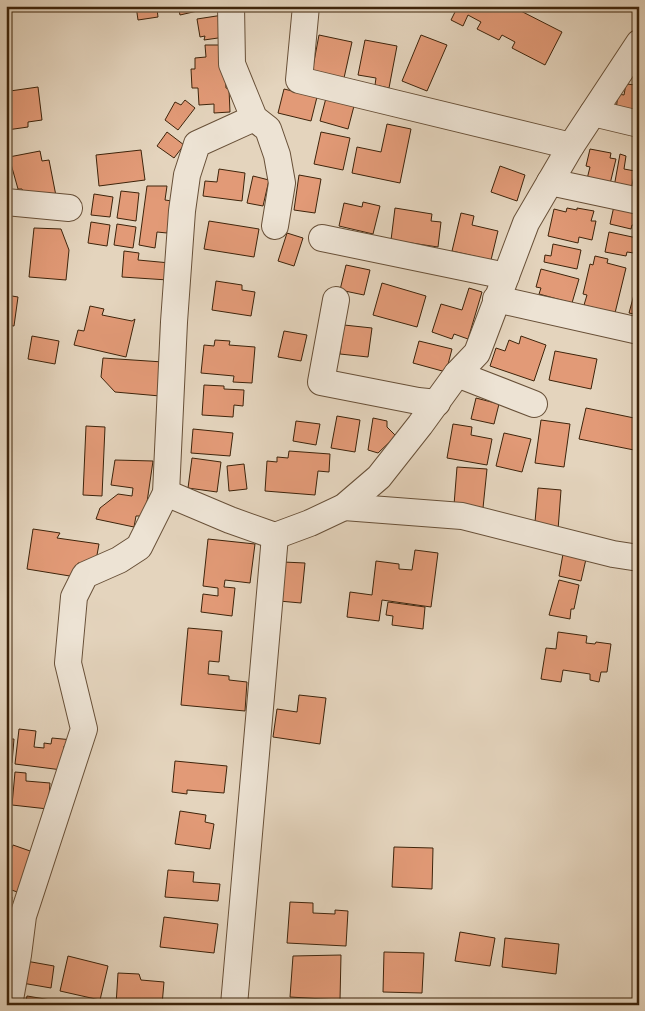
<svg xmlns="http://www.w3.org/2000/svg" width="645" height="1011" viewBox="0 0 645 1011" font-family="'EB Garamond',serif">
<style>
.building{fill:#e29a77;stroke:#3e240b}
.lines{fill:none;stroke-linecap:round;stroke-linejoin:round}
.street-casing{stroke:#685038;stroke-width:28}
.street{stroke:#ede3d4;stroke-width:26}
</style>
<rect width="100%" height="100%" fill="#e4d4bd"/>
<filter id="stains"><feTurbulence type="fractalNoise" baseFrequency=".004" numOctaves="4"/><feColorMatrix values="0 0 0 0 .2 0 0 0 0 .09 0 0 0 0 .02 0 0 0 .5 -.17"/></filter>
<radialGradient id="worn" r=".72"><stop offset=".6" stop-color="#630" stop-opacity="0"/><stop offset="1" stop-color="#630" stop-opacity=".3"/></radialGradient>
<g class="building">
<polygon points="136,6 167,6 167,8 157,9 158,17 138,20"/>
<polygon points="178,6 219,6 180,15"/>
<polygon points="458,6 511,6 562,32 545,65 512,48 515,42 502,35 499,40 477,29 481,22 468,15 463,26 451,20"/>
<polygon points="223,15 225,37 204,40 205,36 200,37 197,19"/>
<polygon points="319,35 352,42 344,78 312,72"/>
<polygon points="421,35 447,45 427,91 402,81"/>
<polygon points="365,40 397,46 389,88 375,85 376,78 358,75"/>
<polygon points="205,45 224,45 226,88 229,89 230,112 214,113 214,104 199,105 198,88 192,88 191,69 195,69 195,58 206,57"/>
<polygon points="636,80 639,81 639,116 616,110 618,94 624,95 626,84 636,85"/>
<polygon points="38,87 42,120 28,122 28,127 7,130 6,95 11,94 10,91"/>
<polygon points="284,89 317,97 311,121 278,113"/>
<polygon points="326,98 354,106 348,129 320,121"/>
<polygon points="185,100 195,108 178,130 165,120 175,102 181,105"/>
<polygon points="387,124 411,129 400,183 352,173 357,147 381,152"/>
<polygon points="167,132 184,145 174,158 157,146"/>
<polygon points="321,132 350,138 343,170 314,164"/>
<polygon points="590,149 611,153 610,158 616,159 610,184 587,179 590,167 586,166"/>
<polygon points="141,150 145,180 99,186 96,155"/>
<polygon points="40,151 42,161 49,160 57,201 26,197 22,189 18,189 9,157"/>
<polygon points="620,154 626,156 624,169 635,171 631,190 614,187"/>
<polygon points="500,166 525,175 517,201 491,192"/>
<polygon points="219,169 245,173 242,201 203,196 205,181 217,182"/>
<polygon points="299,175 321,179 315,213 294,210"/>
<polygon points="253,176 269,180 263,206 247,203"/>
<polygon points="147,186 167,186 165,200 172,201 167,233 157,232 155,248 139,245"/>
<polygon points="121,191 139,193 136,221 117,218"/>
<polygon points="94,194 113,197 110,217 91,215"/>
<polygon points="363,202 380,206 373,234 339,226 344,203 362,207"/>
<polygon points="614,206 639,212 638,226 632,225 631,229 610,224"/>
<polygon points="395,208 432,214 431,221 441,222 438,247 391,240"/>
<polygon points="567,208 577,210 577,208 594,211 591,221 596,221 592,240 579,237 578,243 548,236 554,209 566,212"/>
<polygon points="461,213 474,216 472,225 498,231 491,260 452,251"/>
<polygon points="209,221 259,229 254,257 204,249"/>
<polygon points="91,222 110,225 107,246 88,243"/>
<polygon points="117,224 136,227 133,248 114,245"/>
<polygon points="34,228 61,229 69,250 66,280 29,277"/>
<polygon points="609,232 637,238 634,253 627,252 626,256 605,252"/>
<polygon points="287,233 303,238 294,266 278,261"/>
<polygon points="553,244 581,250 577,269 544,262 545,255 551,256"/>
<polygon points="124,251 139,253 138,260 170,263 168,280 122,277"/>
<polygon points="595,256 608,259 607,263 626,268 615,313 584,305 587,295 583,294 590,264 593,265"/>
<polygon points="346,265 370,270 364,295 340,290"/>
<polygon points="541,269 579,279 572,303 539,294 541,288 536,287"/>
<polygon points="639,276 639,315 629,313"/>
<polygon points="216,281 242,285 242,290 255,292 251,316 212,310"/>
<polygon points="382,283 426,296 417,327 373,315"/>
<polygon points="469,288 482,292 468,339 454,334 452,339 432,332 441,304 462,310"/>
<polygon points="6,295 18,297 14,326 6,325"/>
<polygon points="90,306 104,309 102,315 132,321 135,319 126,357 74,345 78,330 84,331"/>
<polygon points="344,325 372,328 368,357 340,354"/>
<polygon points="284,331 307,335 301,361 278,357"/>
<polygon points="32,336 59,341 55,364 28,359"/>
<polygon points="521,336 546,345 534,381 490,366 496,348 505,351 509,340 519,344"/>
<polygon points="215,340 230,341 229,345 255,347 252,383 233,382 234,376 201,373 204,345 214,346"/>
<polygon points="419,341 452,349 446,372 413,363"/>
<polygon points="555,351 597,359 591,389 549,380"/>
<polygon points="103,358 163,362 160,396 115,392 101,377"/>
<polygon points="204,385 224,386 224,389 244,390 243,406 234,405 233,417 202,415"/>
<polygon points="476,398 499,404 494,424 471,419"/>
<polygon points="586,408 639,419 639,451 579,439"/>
<polygon points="337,416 360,420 355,452 331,448"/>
<polygon points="373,418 387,421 387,427 396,436 378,453 368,450"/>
<polygon points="541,420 570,424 564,467 535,463"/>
<polygon points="296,421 320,424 316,445 293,441"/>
<polygon points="453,424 472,427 471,435 492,439 487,465 447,458"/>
<polygon points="86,426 105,427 102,496 83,495"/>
<polygon points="193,429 233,433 230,456 191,453"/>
<polygon points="504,433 531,439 522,472 496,466"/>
<polygon points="289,451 330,454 329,472 318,471 315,495 265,491 267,461 277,462 277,457 288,458"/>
<polygon points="192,458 221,462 217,492 188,488"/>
<polygon points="115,460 153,461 145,516 136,516 134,527 96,519 100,508 118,494 132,496 133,488 111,485"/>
<polygon points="244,464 247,489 229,491 227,466"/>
<polygon points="457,467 487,469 483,508 454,505"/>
<polygon points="538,488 561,490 558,530 535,522"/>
<polygon points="33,529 60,533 57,538 99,544 95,566 78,563 76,577 27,569"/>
<polygon points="208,539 255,544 250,583 225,580 224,587 235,588 232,616 201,612 203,594 218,596 218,588 203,586"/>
<polygon points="415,550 438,553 431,607 382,600 379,621 347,617 350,592 372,595 376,561 399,564 399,569 412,570"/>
<polygon points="563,554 586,559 581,581 559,576"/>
<polygon points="283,562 305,563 301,603 279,601"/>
<polygon points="559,580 579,585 574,609 571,609 570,619 549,615"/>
<polygon points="388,602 425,607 423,629 392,625 393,616 386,615"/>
<polygon points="188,628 222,631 219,662 209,661 208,674 229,676 229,680 247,682 245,711 181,705"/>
<polygon points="558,632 587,636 586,643 595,644 596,642 611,644 607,672 601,672 599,682 590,680 590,674 563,670 561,682 541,679 546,648 556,649"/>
<polygon points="299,695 326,698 320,744 273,737 277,709 297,712"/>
<polygon points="19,729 36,731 34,747 44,748 44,743 51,744 52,738 73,740 72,747 64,746 62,770 15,764"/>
<polygon points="6,739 14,739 12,763 6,762"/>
<polygon points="175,761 227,766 224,793 187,790 187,794 172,792"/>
<polygon points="6,769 12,769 8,805 6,805"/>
<polygon points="15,772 26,773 26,781 50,783 48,809 12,805"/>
<polygon points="180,811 206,815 205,822 214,824 210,849 175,844"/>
<polygon points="13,845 33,852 20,893 6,888 6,866"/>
<polygon points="394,847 433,848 432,889 392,887"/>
<polygon points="168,870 194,872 193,882 220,884 218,901 165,897"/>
<polygon points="6,896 12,897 10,928 6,928"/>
<polygon points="290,902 313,903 313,913 335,914 335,910 348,911 346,946 287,943"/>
<polygon points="164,917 218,924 214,953 160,947"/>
<polygon points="460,932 495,938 490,966 455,961"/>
<polygon points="505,938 559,944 556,974 502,967"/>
<polygon points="384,952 424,953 422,993 383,992"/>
<polygon points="341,955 340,1000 290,997 293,956"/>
<polygon points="68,956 108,966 100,1000 60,991"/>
<polygon points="26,961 54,966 51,988 22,983"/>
<polygon points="118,973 139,974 141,980 164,982 162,1005 116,1005"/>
<polygon points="27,996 51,1000 50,1005 25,1005"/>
</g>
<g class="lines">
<defs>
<g id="street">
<polyline points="231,6 232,64 254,118 268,129 277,155 282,183 275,226"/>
<polyline points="306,6 299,80 571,146"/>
<polyline points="593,113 639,124"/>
<polyline points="550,182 639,201"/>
<polyline points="6,202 69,208"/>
<polyline points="322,238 506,276"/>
<polyline points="496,299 639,331"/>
<polyline points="336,300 321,382 418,401 437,403"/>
<polyline points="457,374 534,404"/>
<polyline points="166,493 230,520 275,536 310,523 344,507 379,477 420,425 457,374 477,353 526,223 571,146 639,43"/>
<polyline points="344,507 462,516 613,554 639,558"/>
<polyline points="9,1005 18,955 23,916 84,729 68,663 74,597 85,575 119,560 139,547 166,493 174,322 182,211 187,175 197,144 254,118"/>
<polyline points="234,1005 275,536"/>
</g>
</defs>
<use href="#street" class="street-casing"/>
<use href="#street" class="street"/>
</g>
<rect width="645" height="1011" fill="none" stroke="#e4d4bd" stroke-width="25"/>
<rect x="8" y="8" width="630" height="996" fill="none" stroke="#3e240b" stroke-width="2.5"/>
<rect x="12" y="12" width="620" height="986" fill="none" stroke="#3e240b"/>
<rect width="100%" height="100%" filter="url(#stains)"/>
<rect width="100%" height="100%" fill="url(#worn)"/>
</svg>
